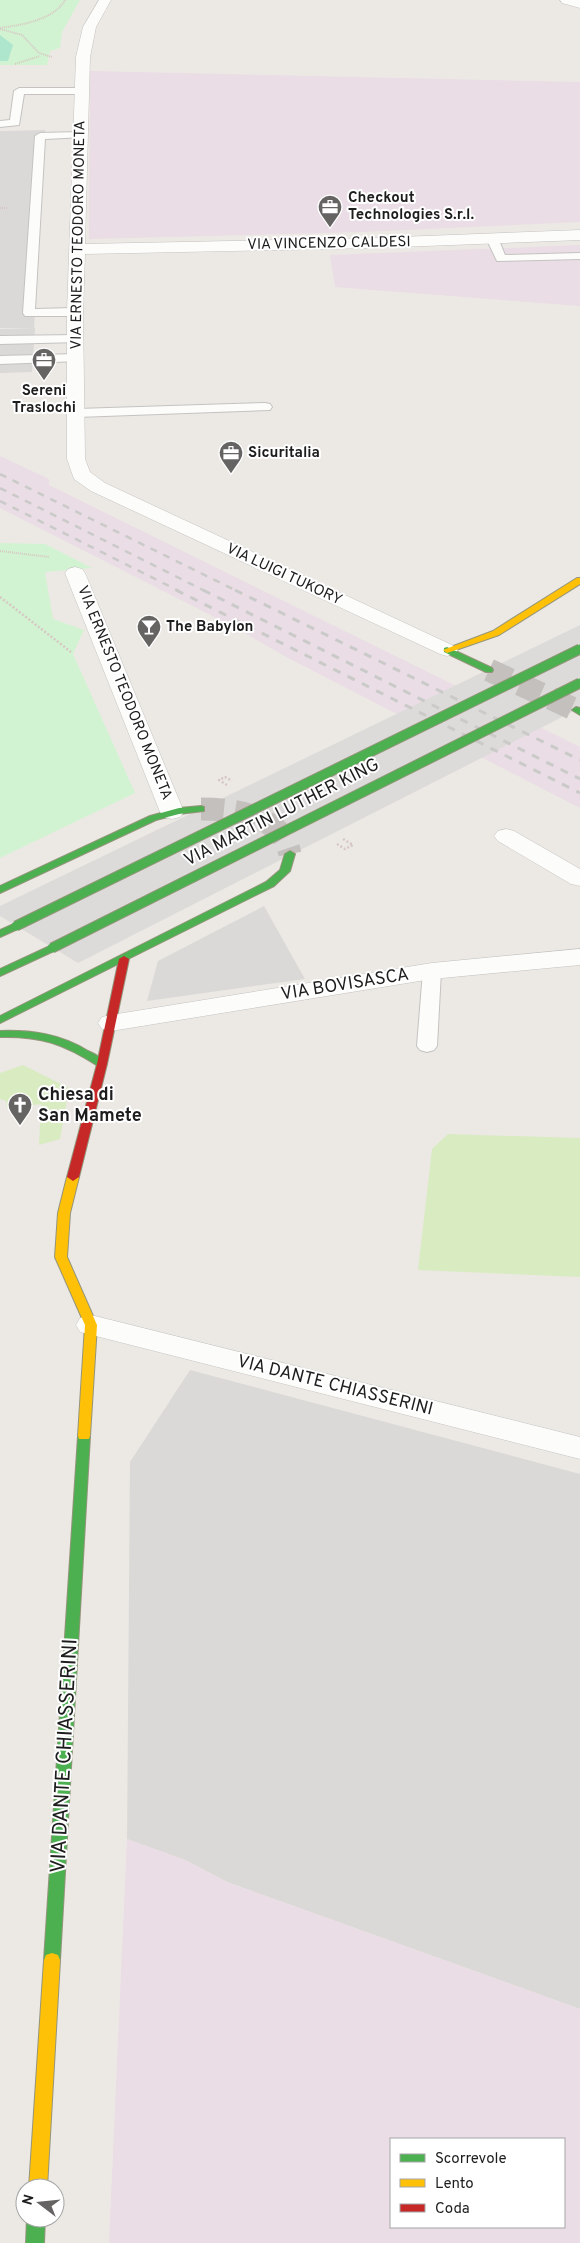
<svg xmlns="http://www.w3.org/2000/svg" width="580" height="2243" viewBox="0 0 580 2243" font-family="Overpass,sans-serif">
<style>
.residential{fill:#dbd9d7}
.industrial{fill:#eadde5;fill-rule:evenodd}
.grass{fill:#d9ebc1}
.park{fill:#d2f3d1}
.pitch{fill:#aee6cd}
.parking{fill:#dad9d7}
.pier{fill:#dcdbd9}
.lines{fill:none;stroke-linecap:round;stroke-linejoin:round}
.secondary-tunnel{stroke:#c3c0bd;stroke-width:23;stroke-dasharray:23 11;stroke-linecap:butt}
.lane-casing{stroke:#c4c3c1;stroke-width:2}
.street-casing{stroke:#c4c3c1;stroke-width:1}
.fast-casing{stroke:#95957c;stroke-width:2}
.slow-casing{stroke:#95957c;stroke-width:2}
.jam-casing{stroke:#95957c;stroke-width:2}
.path-far1{stroke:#d7c7c4;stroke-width:2;stroke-dasharray:1 1;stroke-linecap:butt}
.path{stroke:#d7c7c4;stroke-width:2.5;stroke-dasharray:2 2;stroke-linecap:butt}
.lane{fill:#fcfcfb;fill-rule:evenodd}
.street{fill:#fcfcfb;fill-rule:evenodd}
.fast{fill:#4caf50;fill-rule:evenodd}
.slow{fill:#ffc107;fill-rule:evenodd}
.jam{fill:#c62828;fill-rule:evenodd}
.rail-far1{stroke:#cacac9;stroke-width:2.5;stroke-dasharray:7 7;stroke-linecap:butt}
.rail{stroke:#cacac9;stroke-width:3;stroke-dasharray:8 8;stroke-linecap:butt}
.fast-bridge-casing{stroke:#95957c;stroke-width:11;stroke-linecap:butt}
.fast-bridge{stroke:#4caf50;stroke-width:9}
.labels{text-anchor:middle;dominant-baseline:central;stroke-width:4;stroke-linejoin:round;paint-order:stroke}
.far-poi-label{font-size:15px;font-weight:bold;fill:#1d1d1d;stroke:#fff;text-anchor:start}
.far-street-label{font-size:15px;fill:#1d1d1d;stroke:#fff}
.street-label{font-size:18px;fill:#1d1d1d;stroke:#fff}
.poi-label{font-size:18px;font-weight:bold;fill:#1d1d1d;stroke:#fff;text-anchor:start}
.near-street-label{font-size:21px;fill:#1d1d1d;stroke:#fff}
</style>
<rect width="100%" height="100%" fill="#ece9e5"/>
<g class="residential">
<polygon points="45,130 34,328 0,328 0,131"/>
<polygon points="190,1370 580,1474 580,2009 227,1882 185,1860 127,1839 130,1462"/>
</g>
<g class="industrial">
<polygon points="90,71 580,82 580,222 361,232 89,239"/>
<polygon points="580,245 580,306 335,287 330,255"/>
<polygon points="0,456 49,479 49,485 580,747 580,808 288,658 236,628 0,508"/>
<path d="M127,1839L185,1860L227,1882L580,2009V2243H109ZM564,2139V2227H391V2139Z"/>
</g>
<g class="grass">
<polygon points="23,1065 69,1088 60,1139 39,1145 41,1104 7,1108 6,1101 0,1099 0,1073"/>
<polygon points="448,1134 580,1138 580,1277 418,1270 432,1149"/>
</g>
<g class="park">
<polygon points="0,0 80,0 62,32 60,48 50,51 47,65 0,65"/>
<polygon points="0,543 45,544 92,568 45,572 53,619 84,630 73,654 135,793 0,858"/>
</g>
<polygon class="pitch" points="0,35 13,45 8,61 0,61"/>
<g class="parking">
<polygon points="35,328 32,372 0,373 0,329"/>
<polygon points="264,906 305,979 147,1001 158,961"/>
</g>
<polygon class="pier" points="580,625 580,708 78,963 0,916 0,906"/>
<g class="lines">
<g class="secondary-tunnel">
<polyline points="489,670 576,710"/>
<path d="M201,809C235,809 282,815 290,854"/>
</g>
<defs>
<g id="lane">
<polygon points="19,88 83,88 88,91 83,94 24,94 19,125 0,127 0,121 10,120 14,91"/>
<polygon points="80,132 84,133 84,137 45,139 35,309 75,308 81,312 75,316 25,316 23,313 35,136 40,133"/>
<polygon points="492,235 498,238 505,255 580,253 580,259 497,261 486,238"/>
<polygon points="76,335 82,339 80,342 0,344 0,336"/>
<polygon points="76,354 80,355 82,358 80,361 0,364 0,356"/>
<polygon points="265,403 270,404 272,407 270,410 77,417 70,413 77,409"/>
<polygon points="432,965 439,967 441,971 437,1046 434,1050 427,1052 420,1050 417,1046 423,971 425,967"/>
</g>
<g id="street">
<polygon points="99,0 111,0 96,27 90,57 85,244 374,238 580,230 580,240 374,248 85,254 83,312 85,459 90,472 105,483 454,646 458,650 454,654 447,656 440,654 91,491 74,479 67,459 67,312 76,57 83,27"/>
<polygon points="560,0 580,0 580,8 562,3"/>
<polygon points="75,567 82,569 85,573 184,812 180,817 172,819 164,817 160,812 65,573 68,569"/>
<polygon points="506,829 514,831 580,869 580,886 571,884 498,841 494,836 498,831"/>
<polygon points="580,949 580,965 432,979 111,1031 102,1029 98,1023 102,1017 111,1015 432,963"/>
<polygon points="91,1315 580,1437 580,1459 80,1332 76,1325 80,1318"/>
</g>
<g id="fast">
<polygon points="447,647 492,668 493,670 492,672 486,672 444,652 444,648"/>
<polygon points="576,707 580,708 580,715 572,710"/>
<polygon points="201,806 204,807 204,811 179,814 156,820 0,893 0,886 150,816 179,808"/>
<polygon points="290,851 295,854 290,871 274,886 0,1023 0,1016 266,882 280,870 285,854"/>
<polygon points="16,923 21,926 20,928 0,937 0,930"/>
<polygon points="52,945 56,946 57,948 56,950 0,976 0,969"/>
<path d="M0,1031C32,1030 60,1034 88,1051C95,1054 102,1058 107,1064L102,1067L98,1066C64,1044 41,1036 0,1037Z"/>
<polygon points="84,1432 89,1433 90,1436 60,1960 58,1965 52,1967 46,1965 44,1960 78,1436 79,1433"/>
<polygon points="27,2218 45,2218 44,2243 26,2243"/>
</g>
<g id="slow">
<polygon points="577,578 580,578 580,584 499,635 450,652 447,653 443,650 493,631"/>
<polygon points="73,1173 79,1177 70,1213 67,1257 97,1325 90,1436 89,1439 79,1439 78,1436 85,1325 55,1257 58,1213 67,1177"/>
<polygon points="52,1953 58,1955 60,1960 47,2188 29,2188 44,1960 46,1955"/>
</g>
<polygon id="jam" points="124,956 129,959 107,1064 79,1177 73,1181 67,1177 97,1064 119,959"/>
</defs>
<use href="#lane" class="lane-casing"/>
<use href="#street" class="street-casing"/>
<use href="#fast" class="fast-casing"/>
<use href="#slow" class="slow-casing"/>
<use href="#jam" class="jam-casing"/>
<g class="path-far1">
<path d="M0,28C21,25 54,20 65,0"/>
<polyline points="0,29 22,35 39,53 52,57"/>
<polyline points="15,64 40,56"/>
<polyline points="0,208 7,208"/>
<polyline points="0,551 49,557"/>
</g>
<g class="path">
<polyline points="0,597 71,652"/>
<polyline points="227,785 219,780 225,777 232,781"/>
<polyline points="337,844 345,849 353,845 343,839"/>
</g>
<use href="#lane" class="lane"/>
<use href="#street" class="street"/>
<use href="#fast" class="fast"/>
<use href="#slow" class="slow"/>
<use href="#jam" class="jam"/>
<g class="rail-far1">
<polyline points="0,474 237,591"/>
<polyline points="0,488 205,591"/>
<polyline points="0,501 179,591"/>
</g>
<g class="rail">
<polyline points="176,590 580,793"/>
<polyline points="203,590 580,779"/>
<polyline points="235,590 580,760"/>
</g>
<defs>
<g id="fast-bridge">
<polyline points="16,926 580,649"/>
<polyline points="52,948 580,683"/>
</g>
</defs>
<use href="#fast-bridge" class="fast-bridge-casing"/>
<use href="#fast-bridge" class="fast-bridge"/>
</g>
<defs>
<symbol id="office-pin" viewBox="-11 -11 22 30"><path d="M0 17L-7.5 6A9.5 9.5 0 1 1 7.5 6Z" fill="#656463" stroke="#fff"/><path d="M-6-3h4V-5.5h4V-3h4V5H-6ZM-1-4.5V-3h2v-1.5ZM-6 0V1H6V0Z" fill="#fff"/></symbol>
<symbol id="bar-pin" viewBox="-11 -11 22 30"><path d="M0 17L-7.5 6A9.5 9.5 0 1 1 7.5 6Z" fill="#656463" stroke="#fff"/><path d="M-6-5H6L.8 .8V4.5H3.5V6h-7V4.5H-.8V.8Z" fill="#fff"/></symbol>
<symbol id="church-pin" viewBox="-11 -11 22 30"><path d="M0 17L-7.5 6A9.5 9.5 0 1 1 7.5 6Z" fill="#656463" stroke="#fff"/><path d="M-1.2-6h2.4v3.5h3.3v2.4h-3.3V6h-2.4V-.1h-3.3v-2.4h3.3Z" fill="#fff"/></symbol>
</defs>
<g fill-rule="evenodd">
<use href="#office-pin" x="316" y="193" width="28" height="38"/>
<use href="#office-pin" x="30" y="346" width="28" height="38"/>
<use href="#office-pin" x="217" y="439" width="28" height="38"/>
<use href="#bar-pin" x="135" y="613" width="28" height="38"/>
<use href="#church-pin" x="6" y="1091" width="28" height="38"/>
</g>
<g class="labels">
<g class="far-poi-label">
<text x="348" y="198">Checkout<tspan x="348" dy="17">Technologies S.r.l.</tspan></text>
<text x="44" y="391" text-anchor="middle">Sereni<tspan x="44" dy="17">Traslochi</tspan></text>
<text x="248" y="453">Sicuritalia</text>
<text x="166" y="627">The Babylon</text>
</g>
<g class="far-street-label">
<text transform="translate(79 235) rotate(-89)">VIA ERNESTO TEODORO MONETA</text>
<text transform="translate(329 244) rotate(-1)">VIA VINCENZO CALDESI</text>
<text transform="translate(284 575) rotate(25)">VIA LUIGI TUKORY</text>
<text transform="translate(124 693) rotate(68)">VIA ERNESTO TEODORO MONETA</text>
</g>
<g class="street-label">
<text transform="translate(282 813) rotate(-27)">VIA MARTIN LUTHER KING</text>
<text transform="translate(345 985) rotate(-9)">VIA BOVISASCA</text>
<text transform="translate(335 1386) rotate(14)">VIA DANTE CHIASSERINI</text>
</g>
<g class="poi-label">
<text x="38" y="1095">Chiesa di<tspan x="38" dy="21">San Mamete</tspan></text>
</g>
<g class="near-street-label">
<text transform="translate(65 1756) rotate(-87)">VIA DANTE CHIASSERINI</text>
</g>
</g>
<rect x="390" y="2138" width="175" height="90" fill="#ffffff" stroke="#a5a5a5"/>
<rect x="400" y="2154" width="25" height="8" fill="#4caf50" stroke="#a5a5a5"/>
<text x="435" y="2163" font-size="15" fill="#1d1d1d">Scorrevole</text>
<rect x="400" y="2179" width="25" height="8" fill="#ffc107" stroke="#a5a5a5"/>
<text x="435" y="2188" font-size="15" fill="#1d1d1d">Lento</text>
<rect x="400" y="2204" width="25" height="8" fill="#c62828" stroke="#a5a5a5"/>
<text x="435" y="2213" font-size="15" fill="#1d1d1d">Coda</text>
<g transform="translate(40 2203) rotate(286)"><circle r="24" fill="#ffffff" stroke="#a5a5a5"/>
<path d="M0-4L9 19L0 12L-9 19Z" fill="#656463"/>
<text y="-8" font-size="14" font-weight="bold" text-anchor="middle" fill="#1d1d1d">N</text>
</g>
</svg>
